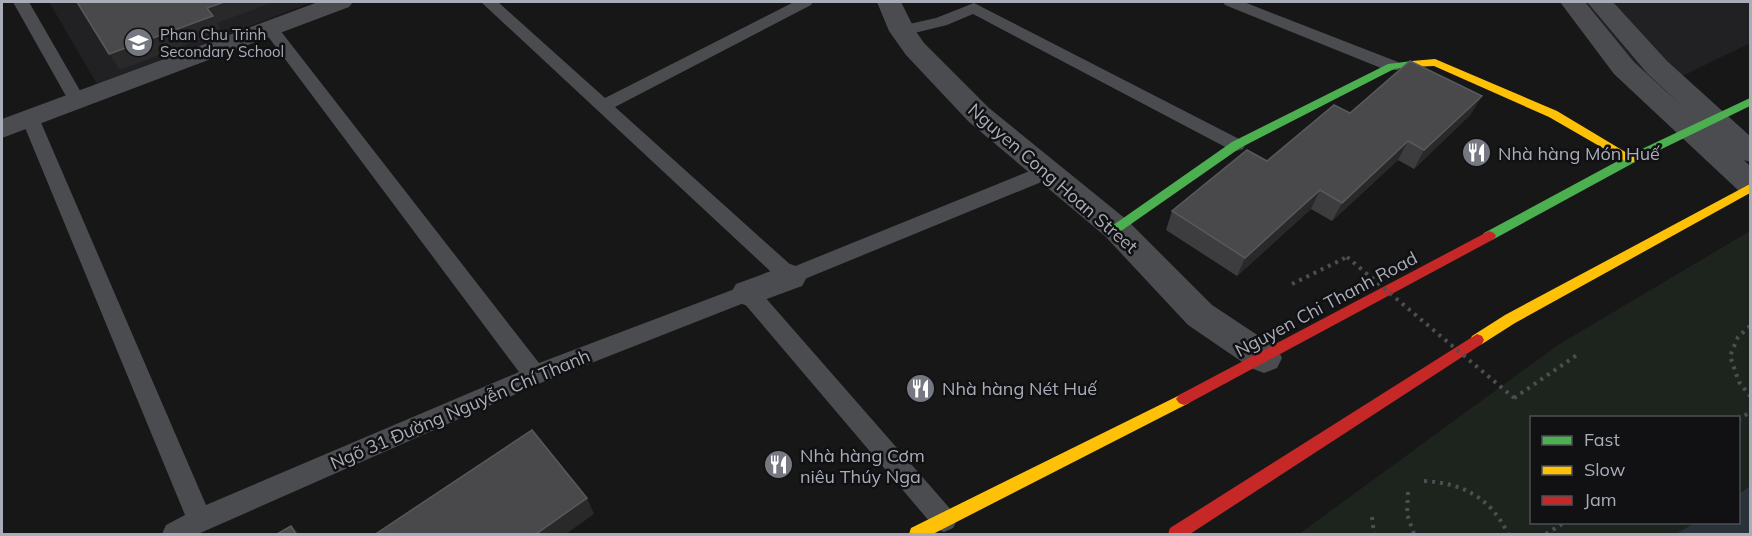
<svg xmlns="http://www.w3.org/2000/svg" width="1752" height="536" viewBox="0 0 1752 536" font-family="Mulish,sans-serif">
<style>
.built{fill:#212123}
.green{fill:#1d241e}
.water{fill:#2a3239}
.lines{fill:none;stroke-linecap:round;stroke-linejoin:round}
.path{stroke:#4d4e52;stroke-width:4;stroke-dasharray:3 5;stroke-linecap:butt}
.lane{fill:#4b4c50;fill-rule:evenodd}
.street{fill:#4b4c50;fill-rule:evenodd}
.fast{fill:#4caf50;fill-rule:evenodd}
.slow{fill:#ffc107;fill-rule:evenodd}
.jam{fill:#c62828;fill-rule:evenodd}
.path-bridge{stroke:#4d4e52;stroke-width:4;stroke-dasharray:3 5;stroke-linecap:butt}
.wall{fill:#3d3d3f}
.shaded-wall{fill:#29292a}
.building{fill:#49494c;stroke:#58595d;stroke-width:1.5}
.labels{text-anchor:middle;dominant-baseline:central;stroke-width:5;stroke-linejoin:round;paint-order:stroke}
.far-poi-label{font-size:15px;fill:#a8adb8;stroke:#111113;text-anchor:start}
.poi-label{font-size:18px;fill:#a8adb8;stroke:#111113;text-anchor:start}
.street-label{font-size:18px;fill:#a8adb8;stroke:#111113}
</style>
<rect width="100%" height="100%" fill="#171717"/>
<g class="built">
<polygon points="49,2 313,2 97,84"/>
<polygon points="1575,2 1750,2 1750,43 1648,93"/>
</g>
<polygon class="green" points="1750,231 1750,486 1739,494 1738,418 1532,418 1532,522 1694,523 1676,534 1299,534 1558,345"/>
<polygon class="water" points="1750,486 1750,534 1676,534 1694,523 1738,522 1739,494"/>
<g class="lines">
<g class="path">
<polyline points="1292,284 1347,257"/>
<polyline points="1750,326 1738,337 1730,356 1739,382 1750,396"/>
<polyline points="1514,398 1577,355"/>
<polyline points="1738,420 1750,412"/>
<path d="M1424,481C1463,483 1491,498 1508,534"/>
<polyline points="1408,492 1407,514 1414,534"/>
<polyline points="1372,517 1374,534"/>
<polyline points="1546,534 1565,522"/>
</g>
<g class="lane">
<polygon points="13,2 29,2 86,101 83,105 71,105"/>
<polygon points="481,2 498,2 605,98 794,2 813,2 811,5 615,107 793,267 1042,166 1049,164 1056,166 1059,171 1056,176 790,285 783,283"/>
<polygon points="1223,2 1244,2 1398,62 1401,66 1398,70 1386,70 1225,5"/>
<polygon points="974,3 1243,141 1245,145 1243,149 1236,151 1229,149 973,14 947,25 902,36 894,31 896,27 936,18"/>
<polygon points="270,23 276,25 539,363 740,287 748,285 756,287 953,512 957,520 953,528 944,532 935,528 744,303 543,382 198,534 162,534 166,525 185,515 21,118 24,114 36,114 39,118 206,505 519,372 264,31 262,28 264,25"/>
</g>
<g class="street">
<polygon points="318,2 353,2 349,7 2,138 2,119"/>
<polygon points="877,2 901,2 915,30 924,43 989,108 1127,220 1212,305 1277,348 1282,358 1277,368 1264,373 1251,368 1188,325 1105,236 969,122 906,55 889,31"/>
<polygon points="1560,2 1585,2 1634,62 1682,106 1647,73 1587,2 1613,2 1667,61 1750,136 1750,162 1744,160 1750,166 1750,193 1739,191 1614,74"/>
<polygon points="790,264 802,268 807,277 802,286 748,306 736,302 731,293 736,284"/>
</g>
<g class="fast">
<polygon points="1412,61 1418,64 1416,66 1394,69 1240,148 1121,231 1111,231 1109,228 1232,142 1388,64"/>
<polygon points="1750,98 1750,106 1635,162 1494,239 1489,241 1482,236 1484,233 1627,156"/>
</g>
<g class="slow">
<polygon points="1435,59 1557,111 1637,159 1635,162 1627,162 1549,117 1434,66 1412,67 1406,64 1412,61"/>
<polygon points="1750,184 1750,193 1515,323 1482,344 1477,346 1472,344 1470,340 1472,336 1505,315"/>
<polygon points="1184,393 1189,395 1192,399 1189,403 933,534 909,534 911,528"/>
</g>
<g class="jam">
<polygon points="1489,231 1494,233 1496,236 1494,239 1189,403 1184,405 1179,403 1176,399 1179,395"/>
<polygon points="1477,334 1482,336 1484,340 1482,344 1190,534 1168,534 1170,528"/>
</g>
<polyline class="path-bridge" points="1347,257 1514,398"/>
</g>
<polygon class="wall" points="1350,113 1471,114 1414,169 1398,160 1332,221 1311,209 1237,276 1166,230 1172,211 1267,161"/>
<g class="shaded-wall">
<polygon points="224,2 274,2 217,23 222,31 120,70 109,54 207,8"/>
<polygon points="1482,96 1471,114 1414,169 1424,150"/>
<polygon points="1408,141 1398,160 1332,221 1342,203"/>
<polygon points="1320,190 1311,209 1237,276 1245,258"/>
<polygon points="587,498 594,514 566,534 536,534"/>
<polygon points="291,526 300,534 296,534"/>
</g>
<g class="building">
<polygon points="77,2 224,2 207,8 213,16 109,54"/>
<polygon points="1410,61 1482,96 1424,150 1408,141 1342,203 1320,190 1245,258 1172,211 1247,150 1267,161 1334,105 1350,113"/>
<polygon points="532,430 587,498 536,534 378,534 377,533"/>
<polygon points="291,526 296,534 277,534"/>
</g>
<defs>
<symbol id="school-disc" viewBox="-11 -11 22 22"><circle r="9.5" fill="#757880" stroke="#111113"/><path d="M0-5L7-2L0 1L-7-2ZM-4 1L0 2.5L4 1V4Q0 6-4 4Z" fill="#fff"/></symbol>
<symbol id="restaurant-disc" viewBox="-11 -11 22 22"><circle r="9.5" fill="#757880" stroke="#111113"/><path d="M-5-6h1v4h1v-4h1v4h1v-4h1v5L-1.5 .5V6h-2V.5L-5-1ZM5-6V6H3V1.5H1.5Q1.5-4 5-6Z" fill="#fff"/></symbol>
</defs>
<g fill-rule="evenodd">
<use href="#school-disc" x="122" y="26" width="33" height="33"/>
<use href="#restaurant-disc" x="1460" y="136" width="33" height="33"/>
<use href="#restaurant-disc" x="904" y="372" width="33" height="33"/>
<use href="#restaurant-disc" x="762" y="448" width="33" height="33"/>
</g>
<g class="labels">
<g class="far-poi-label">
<text x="160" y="34">Phan Chu Trinh<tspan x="160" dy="17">Secondary School</tspan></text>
</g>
<g class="poi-label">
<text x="1498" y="153">Nhà hàng Món Huế</text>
<text x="942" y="388">Nhà hàng Nét Huế</text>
<text x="800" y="455">Nhà hàng Cơm<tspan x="800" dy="21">niêu Thúy Nga</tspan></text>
</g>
<g class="street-label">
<text transform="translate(1053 178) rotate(41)">Nguyen Cong Hoan Street</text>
<text transform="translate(1326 304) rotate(-28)">Nguyen Chi Thanh Road</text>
<text transform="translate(460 409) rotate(-23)">Ngõ 31 Đường Nguyễn Chí Thanh</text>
</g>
</g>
<rect width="1752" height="536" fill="none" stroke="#a8adb8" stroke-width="6"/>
<rect x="1530" y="416" width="210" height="108" fill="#111113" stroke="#4d4f55" stroke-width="1.5"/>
<rect x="1542" y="436" width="30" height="9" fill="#4caf50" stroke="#4d4f55" stroke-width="1.5"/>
<text x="1584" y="446" font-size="18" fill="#a8adb8">Fast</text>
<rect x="1542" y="466" width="30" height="9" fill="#ffc107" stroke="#4d4f55" stroke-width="1.5"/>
<text x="1584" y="476" font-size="18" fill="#a8adb8">Slow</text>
<rect x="1542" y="496" width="30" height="9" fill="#c62828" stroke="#4d4f55" stroke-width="1.5"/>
<text x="1584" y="506" font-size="18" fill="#a8adb8">Jam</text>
</svg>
